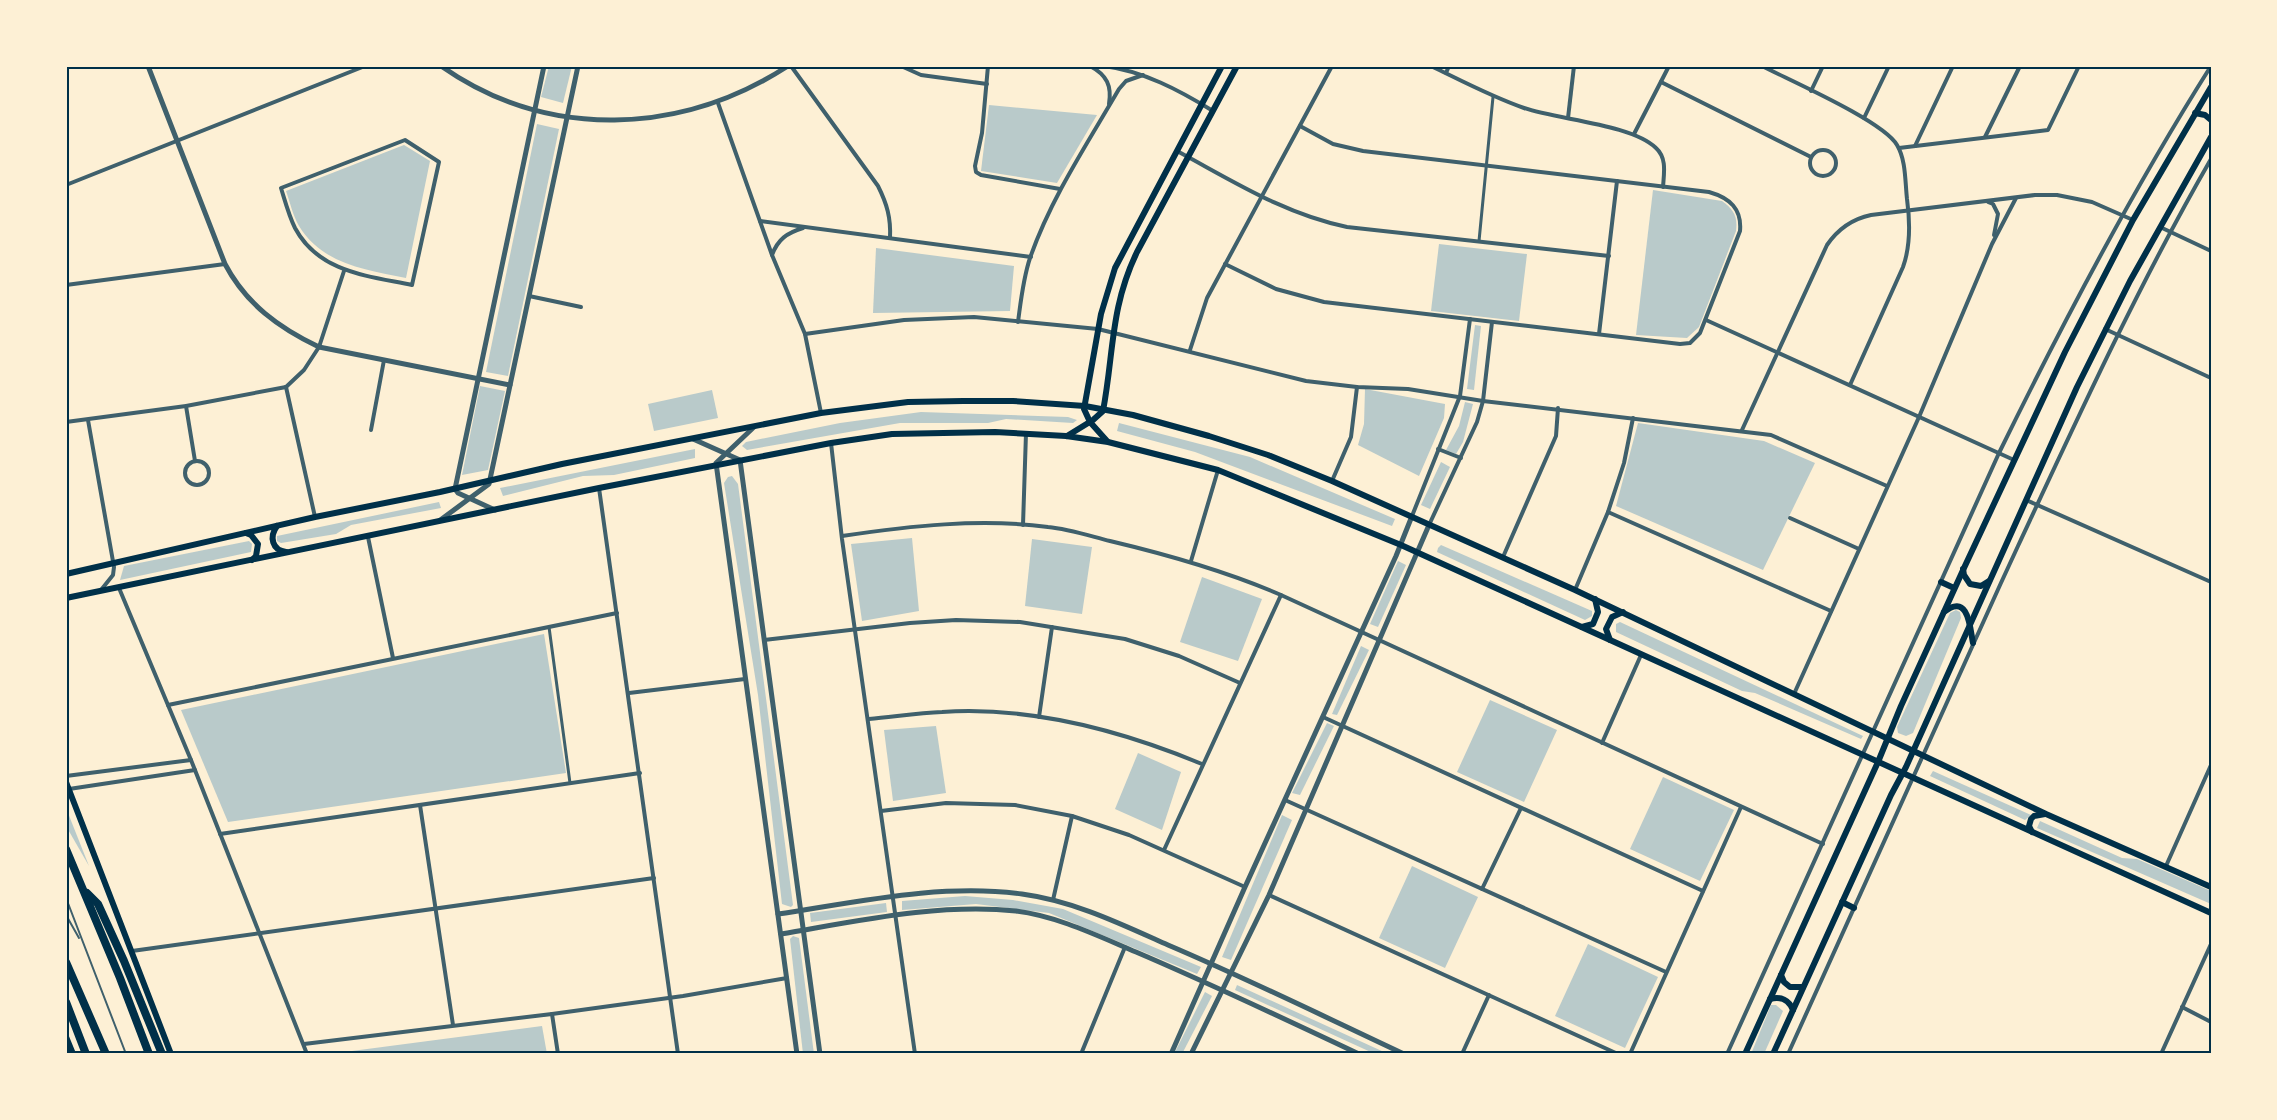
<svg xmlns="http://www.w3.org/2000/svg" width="2277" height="1120" viewBox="0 0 2277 1120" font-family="'Fira Sans Condensed',sans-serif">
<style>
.green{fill:#b9caca}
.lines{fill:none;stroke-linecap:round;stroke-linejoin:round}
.service{stroke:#3f606c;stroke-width:2}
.pedestrian{stroke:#3f606c;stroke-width:3}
.minor{stroke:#3f606c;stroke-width:4}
.tertiary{stroke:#3f606c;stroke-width:5}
.secondary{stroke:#003049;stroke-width:6}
.motorway{stroke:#003049;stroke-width:8}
.neatline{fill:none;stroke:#003049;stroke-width:2}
</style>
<rect width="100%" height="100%" fill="#fdf0d5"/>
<g class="green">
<polygon points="549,66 572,66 563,103 541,97"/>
<polygon points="989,105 1097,115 1057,183 981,171"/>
<polygon points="537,124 559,129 508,376 486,372"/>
<path d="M404,145L430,161L406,278C367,270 323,265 299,226C293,216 290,202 286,191Z"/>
<path d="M1653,190L1722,201C1733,209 1738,216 1736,231L1699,327L1687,338L1636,335Z"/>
<polygon points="1439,244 1527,254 1519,321 1431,311"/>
<polygon points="876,248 1014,266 1010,311 873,313"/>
<polygon points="1475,325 1481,326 1474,390 1467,389"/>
<polygon points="480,386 505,391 488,470 462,475"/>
<polygon points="1365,389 1445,404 1444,418 1419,476 1358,445 1364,424"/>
<polygon points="712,390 718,418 654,431 648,404"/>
<polygon points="1465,402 1473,404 1463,442 1456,454 1446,450 1459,426"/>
<polygon points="921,412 1068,417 1077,420 1073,423 1006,419 988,423 900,423 747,450 742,446 746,442 840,423"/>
<polygon points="1119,423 1250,457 1395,519 1392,526 1195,452 1117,431"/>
<polygon points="1638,423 1764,441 1815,463 1763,570 1616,506"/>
<polygon points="695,449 695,458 614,475 583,476 503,496 500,488"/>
<polygon points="1441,462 1450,467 1430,509 1421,505"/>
<polygon points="732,476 738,484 793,905 791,907 782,904 758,695 724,483 728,477"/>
<polygon points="439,502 441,508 351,525 336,534 281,543 277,541 277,536"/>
<polygon points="912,538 919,611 862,621 851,544"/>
<polygon points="1032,539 1092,547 1082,614 1025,606"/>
<polygon points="249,541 252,544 251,552 120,580 124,566"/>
<polygon points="1441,545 1592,611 1592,616 1585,620 1437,552 1438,548"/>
<polygon points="1398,561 1406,565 1378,627 1370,624"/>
<polygon points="1202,577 1262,599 1238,661 1180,642"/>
<polygon points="1956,610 1960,612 1961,618 1913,733 1906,736 1898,733 1897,727 1950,613"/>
<polygon points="1620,622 1863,736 1861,739 1755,693 1742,691 1616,632 1616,624"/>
<polygon points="544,634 566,773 228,822 181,710"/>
<polygon points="1361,646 1369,650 1337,715 1332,714"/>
<polygon points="1490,700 1557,730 1524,802 1457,772"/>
<polygon points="1327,723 1334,726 1300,795 1292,793"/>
<polygon points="936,726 946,793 893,801 884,730"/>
<polygon points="1138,753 1181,772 1162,830 1115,809"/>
<polygon points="1933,771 2031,815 2025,820 1930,776"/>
<polygon points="1663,777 1734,810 1700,881 1630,849"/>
<polygon points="66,808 89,866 66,826"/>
<polygon points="1282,815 1292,820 1231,960 1222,957"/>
<polygon points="2040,821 2122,858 2137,859 2211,891 2211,904 2037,828"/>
<polygon points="1412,866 1478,897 1445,968 1379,938"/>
<polygon points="965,896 1013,900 1063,909 1201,967 1197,974 1049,913 976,904 902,910 902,901"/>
<polygon points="886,903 887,912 811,922 810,913"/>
<polygon points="793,936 799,938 814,1054 803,1054 790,939"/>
<polygon points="1588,944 1658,977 1625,1048 1555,1016"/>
<polygon points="1237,985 1384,1052 1383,1054 1375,1054 1235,990"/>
<polygon points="1205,992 1212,996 1182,1054 1174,1054"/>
<polygon points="1771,1005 1776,1005 1783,1011 1764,1054 1751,1054"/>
<polygon points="542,1026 547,1054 329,1054"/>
</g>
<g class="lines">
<g class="service">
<polyline points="66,898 126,1054"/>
<polyline points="66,915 79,938"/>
</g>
<g class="pedestrian">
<polyline points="1479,241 1493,97"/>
<polyline points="549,627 570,783"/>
</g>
<g class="minor">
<path d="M791,66L878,186C887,204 891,218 890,238"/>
<polyline points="901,66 921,75 987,84"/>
<polyline points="988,66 982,133 975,166 976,172 981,175 1060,189"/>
<path d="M1090,66C1107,75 1112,86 1109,104"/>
<path d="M1104,66C1143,71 1179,90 1213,111"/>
<path d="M1431,66C1462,81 1492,97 1524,108C1558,120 1631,124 1656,148C1667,158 1664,173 1663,187"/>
<path d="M1762,66C1791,81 1883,121 1897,145C1906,160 1905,181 1907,199C1910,221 1911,245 1903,267L1850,385"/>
<polyline points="1446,73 1449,66"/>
<polyline points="1661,82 1811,157"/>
<polyline points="1811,91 1823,66"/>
<polyline points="718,103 772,255 805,334 821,413"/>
<polyline points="1568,118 1574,66"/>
<polyline points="1864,118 1889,66"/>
<polyline points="1634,134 1669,66"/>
<polyline points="1985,137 2020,66"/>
<path d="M405,140L439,162L412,285C369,276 319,273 295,228C289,216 285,201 281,188Z"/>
<polyline points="1915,146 1953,66"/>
<polyline points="1899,148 2048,130 2079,66"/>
<circle cx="1823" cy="163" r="13"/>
<path d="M1177,151C1233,181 1284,214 1347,227L1609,256"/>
<polyline points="66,185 365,66"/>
<polyline points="1988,202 1993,204 1998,214 1994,235"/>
<polyline points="760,221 1031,257"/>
<polyline points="2160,227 2211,251"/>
<path d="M772,255C778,239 787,233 803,228"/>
<path d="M1225,264L1276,289L1324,302L1680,344L1690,343L1700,333L1740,231C1742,209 1730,198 1709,192L1363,151L1333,144L1300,126"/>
<polyline points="66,285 225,264"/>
<polyline points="529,296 581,307"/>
<polyline points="1706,320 2014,460"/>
<path d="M1018,322C1021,300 1023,279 1030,258C1051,198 1087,144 1119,89L1126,81L1143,75"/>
<polyline points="2105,329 2211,378"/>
<polyline points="805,334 904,320 974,317 1098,329 1306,381 1357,387 1408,389 1483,401 1771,435 1887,486"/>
<polyline points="1599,334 1617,181"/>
<polyline points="1190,350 1207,298 1332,66"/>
<polyline points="286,387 315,517"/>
<polyline points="286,387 304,370 319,347 344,271"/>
<polyline points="186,406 195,461"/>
<polyline points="88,420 114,567 113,575 101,590"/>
<polyline points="66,422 186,406 286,387"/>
<polyline points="371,430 384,360"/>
<path d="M1742,430L1827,245C1838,229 1852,219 1871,215L2035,195H2057L2092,202L2133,220"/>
<polyline points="831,443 842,539 915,1054"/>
<polyline points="1438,449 1461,458"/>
<circle cx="197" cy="473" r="12"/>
<polyline points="1332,481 1351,437 1357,387"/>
<polyline points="599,488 678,1054"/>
<polyline points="2026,500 2211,582"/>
<polyline points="1608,512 1831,611"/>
<polyline points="1412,516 1460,396 1470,319"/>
<polyline points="1790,518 1859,549"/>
<polyline points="1023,525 1026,433"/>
<polyline points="1429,525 1477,422 1483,401 1492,322"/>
<path d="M842,536C909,526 980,518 1048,527C1069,529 1090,536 1110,541C1169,555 1226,571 1281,595L1823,844"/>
<polyline points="368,537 393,658"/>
<polyline points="1503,557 1556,436 1558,408"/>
<polyline points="1191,561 1218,470"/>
<polyline points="119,588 191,760 307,1054"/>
<polyline points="1575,590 1608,512 1624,463 1633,418"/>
<polyline points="764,640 910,623 956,620 1020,622 1125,639 1179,656 1240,683"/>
<polyline points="629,693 745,679"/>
<polyline points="1794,694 1919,417 1992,244 2016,198"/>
<polyline points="168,705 617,613"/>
<polyline points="1039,717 1052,627"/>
<polyline points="1323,717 1703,891"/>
<path d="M869,719C893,717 917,713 942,712C1032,706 1120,730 1202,764"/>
<polyline points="1602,743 1641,655"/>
<polyline points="66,776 191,760"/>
<polyline points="69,789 195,770"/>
<polyline points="1285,800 1666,972"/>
<polyline points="420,805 453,1025"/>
<polyline points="881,811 946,803 1015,805 1072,816 1129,835 1245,887"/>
<polyline points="220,834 640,773"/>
<polyline points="1164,850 1281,595"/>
<polyline points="2166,866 2211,765"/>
<polyline points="1482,889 1521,808"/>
<polyline points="1269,895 1618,1054"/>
<polyline points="1053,900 1072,816"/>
<polyline points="132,951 654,878"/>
<polyline points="2182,1007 2211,1022"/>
<polyline points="552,1014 558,1054"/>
<polyline points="304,1044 552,1014 683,996 787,978"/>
<polyline points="1081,1054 1125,947"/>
<polyline points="1462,1054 1489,995"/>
<polyline points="1630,1054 1741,807"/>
<path d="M1727,1054L1999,453C2064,320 2132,191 2211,66"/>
<path d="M1788,1054C1864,885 1940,715 2018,546C2079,415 2139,284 2211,159"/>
<polyline points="2161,1054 2211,944"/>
</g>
<g class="tertiary">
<path d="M148,66L225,264C246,304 279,328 319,347L510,385"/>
<path d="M441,66C548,141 681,135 788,66"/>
<polyline points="754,427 716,463 797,1054"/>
<polyline points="693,439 740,460 820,1054"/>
<polyline points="495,510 458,493 455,489 544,66"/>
<polyline points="439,521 489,484 578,66"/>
<path d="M778,914C857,902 942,883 1022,894C1074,901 1121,924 1168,945C1248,979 1325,1017 1404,1054"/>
<path d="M781,934C858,921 938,903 1016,911C1057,916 1098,936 1136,952C1211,984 1285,1019 1359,1054"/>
<polyline points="1171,1054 1245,887 1396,556 1412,516"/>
<polyline points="1191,1054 1269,895 1429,525"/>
</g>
<g class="secondary">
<polyline points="2195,113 2205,115 2211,120"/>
<path d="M1067,436L1093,420L1103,411C1114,353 1110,308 1137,252L1237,66"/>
<polyline points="1107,441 1090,422 1084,409 1101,314 1115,268 1222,66"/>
<path d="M277,526C269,537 272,550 286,552"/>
<polyline points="246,533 251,535 258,544 256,556 252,560"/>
<polyline points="1963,569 1964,575 1970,584 1981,586 1989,581"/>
<polyline points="66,574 315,517 440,492 562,464 821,413 908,402 963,401 1013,401 1085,406 1133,415 1209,436 1268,455 1332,481 1575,590 2046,814 2211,887"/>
<polyline points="1941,582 1954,588"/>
<polyline points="66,598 599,488 831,443 892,434 995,432 1066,436 1108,442 1218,470 1401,545 2211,913"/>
<path d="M1944,612C1969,592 1970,629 1973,643"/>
<polyline points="1582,627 1593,624 1598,612 1595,599"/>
<polyline points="1610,640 1606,629 1612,617 1623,612"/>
<polyline points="66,782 171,1054"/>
<polyline points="2032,832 2029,826 2031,819 2034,816 2045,814"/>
<polyline points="1842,902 1854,908"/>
<polyline points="1781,975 1784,982 1790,987 1803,987"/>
<path d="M1770,999C1781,996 1789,1000 1793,1010"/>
<polyline points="66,1037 73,1054"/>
<polyline points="1745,1054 1878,762 1901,706 1964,568 2065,352 2133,220 2211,87"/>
<polyline points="1773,1054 1891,795 1906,767 2077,387 2130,281 2211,137"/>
</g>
<g class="motorway">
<polyline points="66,849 120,978 149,1054"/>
<polyline points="87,893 98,904 124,961 162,1054"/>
<polyline points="66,962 106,1054"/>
<polyline points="66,1002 86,1054"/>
</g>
</g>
<rect width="2277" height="1120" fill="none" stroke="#fdf0d5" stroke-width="135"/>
<rect x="68" y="68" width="2142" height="984" class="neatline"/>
</svg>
